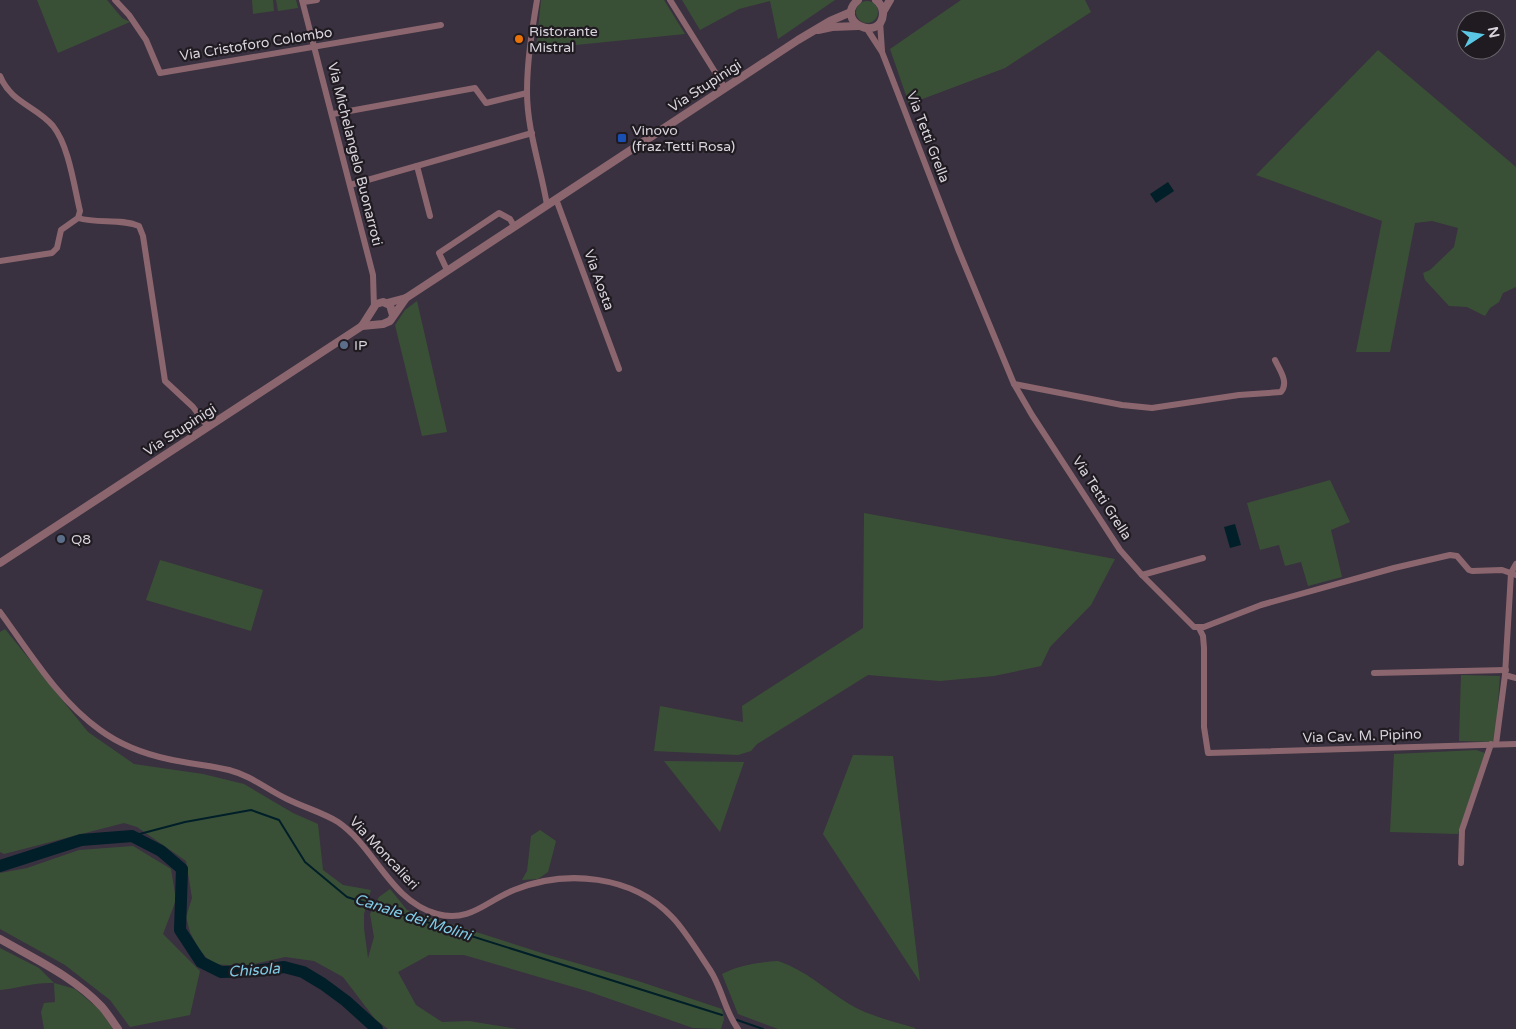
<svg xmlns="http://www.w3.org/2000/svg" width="1516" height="1029" viewBox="0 0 1516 1029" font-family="'Varela Round',sans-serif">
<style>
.green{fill:#3a5036}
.water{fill:#001f29}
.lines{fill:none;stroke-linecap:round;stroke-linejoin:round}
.stream{stroke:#001f29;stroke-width:2}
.river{stroke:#001f29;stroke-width:12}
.minor{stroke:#8c666f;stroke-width:6}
.tertiary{stroke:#8c666f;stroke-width:8}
.food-dot{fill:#e8710a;stroke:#1f1b21;stroke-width:2}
.transit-dot{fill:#1a4fb4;stroke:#1f1b21;stroke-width:2}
.service-dot{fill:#5c6f8a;stroke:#1f1b21;stroke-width:2}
.labels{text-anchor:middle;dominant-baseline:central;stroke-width:4.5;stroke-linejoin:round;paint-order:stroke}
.poi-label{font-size:14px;fill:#d8d3dc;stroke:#1f1b21;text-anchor:start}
.street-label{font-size:14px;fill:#d8d3dc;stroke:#1f1b21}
.water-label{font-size:15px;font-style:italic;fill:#80cce6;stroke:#1f1b21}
</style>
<rect width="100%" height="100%" fill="#39313f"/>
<g class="green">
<polygon points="37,0 107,0 122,18 130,22 58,53"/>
<polygon points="252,0 273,0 274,11 253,14"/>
<polygon points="276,0 296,0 298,8 278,11"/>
<polygon points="541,0 664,0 685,34 536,49"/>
<polygon points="682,0 835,0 778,39 770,1 739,9 700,30"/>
<polygon points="961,0 1085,0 1091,12 1005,68 909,104 890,49"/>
<circle cx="867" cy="12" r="11"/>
<polygon points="1378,50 1516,167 1516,287 1503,293 1499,302 1490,308 1485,316 1467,307 1449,306 1425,280 1423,273 1430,270 1454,247 1458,228 1432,221 1415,223 1390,352 1356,352 1382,221 1256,175"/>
<polygon points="417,301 447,432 422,436 395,325 405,310"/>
<polygon points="1330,480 1350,522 1331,530 1342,577 1308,586 1301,562 1285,566 1279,545 1260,550 1247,503"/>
<polygon points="864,513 1115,559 1091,605 1050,647 1041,666 994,676 940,681 868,675 757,744 751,751 738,755 654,751 660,706 743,722 742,706 863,628"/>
<polygon points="160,560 263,590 251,631 146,600"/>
<polygon points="5,629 88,732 134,764 203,774 244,784 293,813 318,824 323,870 343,885 371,890 364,914 364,928 368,958 374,937 370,914 379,897 390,889 407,910 545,954 635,980 722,1009 724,1019 721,1029 693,1028 587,991 464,955 429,955 398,972 416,1005 442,1022 469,1021 517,1029 388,1029 375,1019 343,977 314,961 285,957 245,966 212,964 198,948 190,932 186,917 192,898 186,861 137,827 124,823 4,854 0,852 0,632"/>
<polygon points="1461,675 1500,676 1495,742 1459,741"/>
<polygon points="1476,750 1485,753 1458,834 1390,832 1394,754"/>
<polygon points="853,755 893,756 920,982 823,834"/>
<polygon points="664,761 744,762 720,832"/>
<polygon points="540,830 556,841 548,872 538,879 522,880 527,871 531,836"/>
<polygon points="133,846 171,869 176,900 163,934 200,971 190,1015 130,1027 110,1000 65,965 0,929 0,873 27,868 79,850"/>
<path d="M0,948L39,968L54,983L75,989L100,1010L113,1029H44L41,1012L44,1003L55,1002L54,983C35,982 19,988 0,990Z"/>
<path d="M778,961C805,970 825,989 849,1004C869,1016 892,1021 915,1028V1029H778L738,1014L722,974C739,965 760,962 778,961Z"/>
</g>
<g class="water">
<polygon points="1168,182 1174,191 1156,203 1150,194"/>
<polygon points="1235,524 1241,545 1230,548 1224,527"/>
</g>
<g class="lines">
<g class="stream">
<polyline points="132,836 185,822 251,810 279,820 305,862 347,897 722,1015"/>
<polyline points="737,1020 763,1029"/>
</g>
<polyline class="river" points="0,866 81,840 132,836 161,851 182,869 180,930 201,962 221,972 255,971 284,967 303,972 323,984 346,1001 377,1029"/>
<g class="minor">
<polyline points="115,0 129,15 146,40 160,73 441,25"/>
<polyline points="302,0 373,275 374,307"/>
<path d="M537,0C532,30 527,61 527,92C527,130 541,168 547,205"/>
<polyline points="670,0 725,88"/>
<polyline points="303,2 317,0"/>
<polyline points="880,22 882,51"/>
<polyline points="867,29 882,52 958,249 1014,384 1032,415 1120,550 1142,575 1194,627 1204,627 1261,605 1394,568 1450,555 1457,556 1469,570 1472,571 1502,570 1516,575"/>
<path d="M0,76C11,103 36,106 53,126C69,146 74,186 80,211L78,218L61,230L57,248L52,253L0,261"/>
<polyline points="333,114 475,88 486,103 527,93"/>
<polyline points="417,166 430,216"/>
<polyline points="350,185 532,133"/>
<polyline points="556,199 619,369"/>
<path d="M78,218C98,224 120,218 139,226L143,236L165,381L193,407L208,427"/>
<polyline points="447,270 439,253 499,213 510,219 514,226"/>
<path d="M1014,384L1122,405L1152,408L1239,395L1281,392C1289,382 1280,371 1275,360"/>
<polyline points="1142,575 1203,558"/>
<path d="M0,612C30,653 58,700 100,730C119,744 145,754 168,759C188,764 209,765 229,770C252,776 266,789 287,799C303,807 324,813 338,822C375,847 390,901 437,914C470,923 486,901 514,890C566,869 632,875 672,917C684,929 700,955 710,970C722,988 725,1012 738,1029"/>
<polyline points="1199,628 1203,636 1204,648 1204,727 1208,753 1516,744"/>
<polyline points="1374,673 1506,670"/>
<polyline points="1505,675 1516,678"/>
<polyline points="1496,744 1505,675 1511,573 1516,564"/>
<polyline points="1461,863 1462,830 1491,744"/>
</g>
<g class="tertiary">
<path d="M858,0C833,22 881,43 883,14C883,8 881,4 876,0"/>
<polyline points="883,12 890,0"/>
<polyline points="818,30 832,27 858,26"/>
<polyline points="387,303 406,298 798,40 830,21 851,12"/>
<polyline points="362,326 383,324 390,321 406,298"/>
<polyline points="0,563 362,326 376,304 383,302 390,305 393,315"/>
<path d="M0,939C35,959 74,977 102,1007C108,1014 113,1022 118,1029"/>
</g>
</g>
<circle class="food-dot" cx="519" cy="39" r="5"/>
<rect class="transit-dot" x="617" y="133" width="10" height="10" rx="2.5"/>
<g class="service-dot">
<circle cx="344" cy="345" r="5"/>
<circle cx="61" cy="539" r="5"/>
</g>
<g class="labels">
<g class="poi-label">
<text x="529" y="31">Ristorante<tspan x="529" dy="16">Mistral</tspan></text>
<text x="632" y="130">Vinovo<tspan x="632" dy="16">(fraz.Tetti Rosa)</tspan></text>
<text x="354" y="345">IP</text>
<text x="71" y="539">Q8</text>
</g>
<g class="street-label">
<text transform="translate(256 44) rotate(-9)">Via Cristoforo Colombo</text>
<text transform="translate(705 86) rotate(-33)">Via Stupinigi</text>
<text transform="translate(928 137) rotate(69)">Via Tetti Grella</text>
<text transform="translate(355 154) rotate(76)">Via Michelangelo Buonarroti</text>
<text transform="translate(599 280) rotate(70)">Via Aosta</text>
<text transform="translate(180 430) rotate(-33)">Via Stupinigi</text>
<text transform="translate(1102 498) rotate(57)">Via Tetti Grella</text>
<text transform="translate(1362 736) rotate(-2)">Via Cav. M. Pipino</text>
<text transform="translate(384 853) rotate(47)">Via Moncalieri</text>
</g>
<g class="water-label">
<text transform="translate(413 917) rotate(18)">Canale dei Molini</text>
<text transform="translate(254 970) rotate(-4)">Chisola</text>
</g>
</g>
<g transform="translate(1481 35) rotate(78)"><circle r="24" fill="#1f1b21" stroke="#69656c"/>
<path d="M0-4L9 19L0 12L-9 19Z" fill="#5ac8e5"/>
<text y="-8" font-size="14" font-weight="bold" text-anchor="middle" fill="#d8d3dc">N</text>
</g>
</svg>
